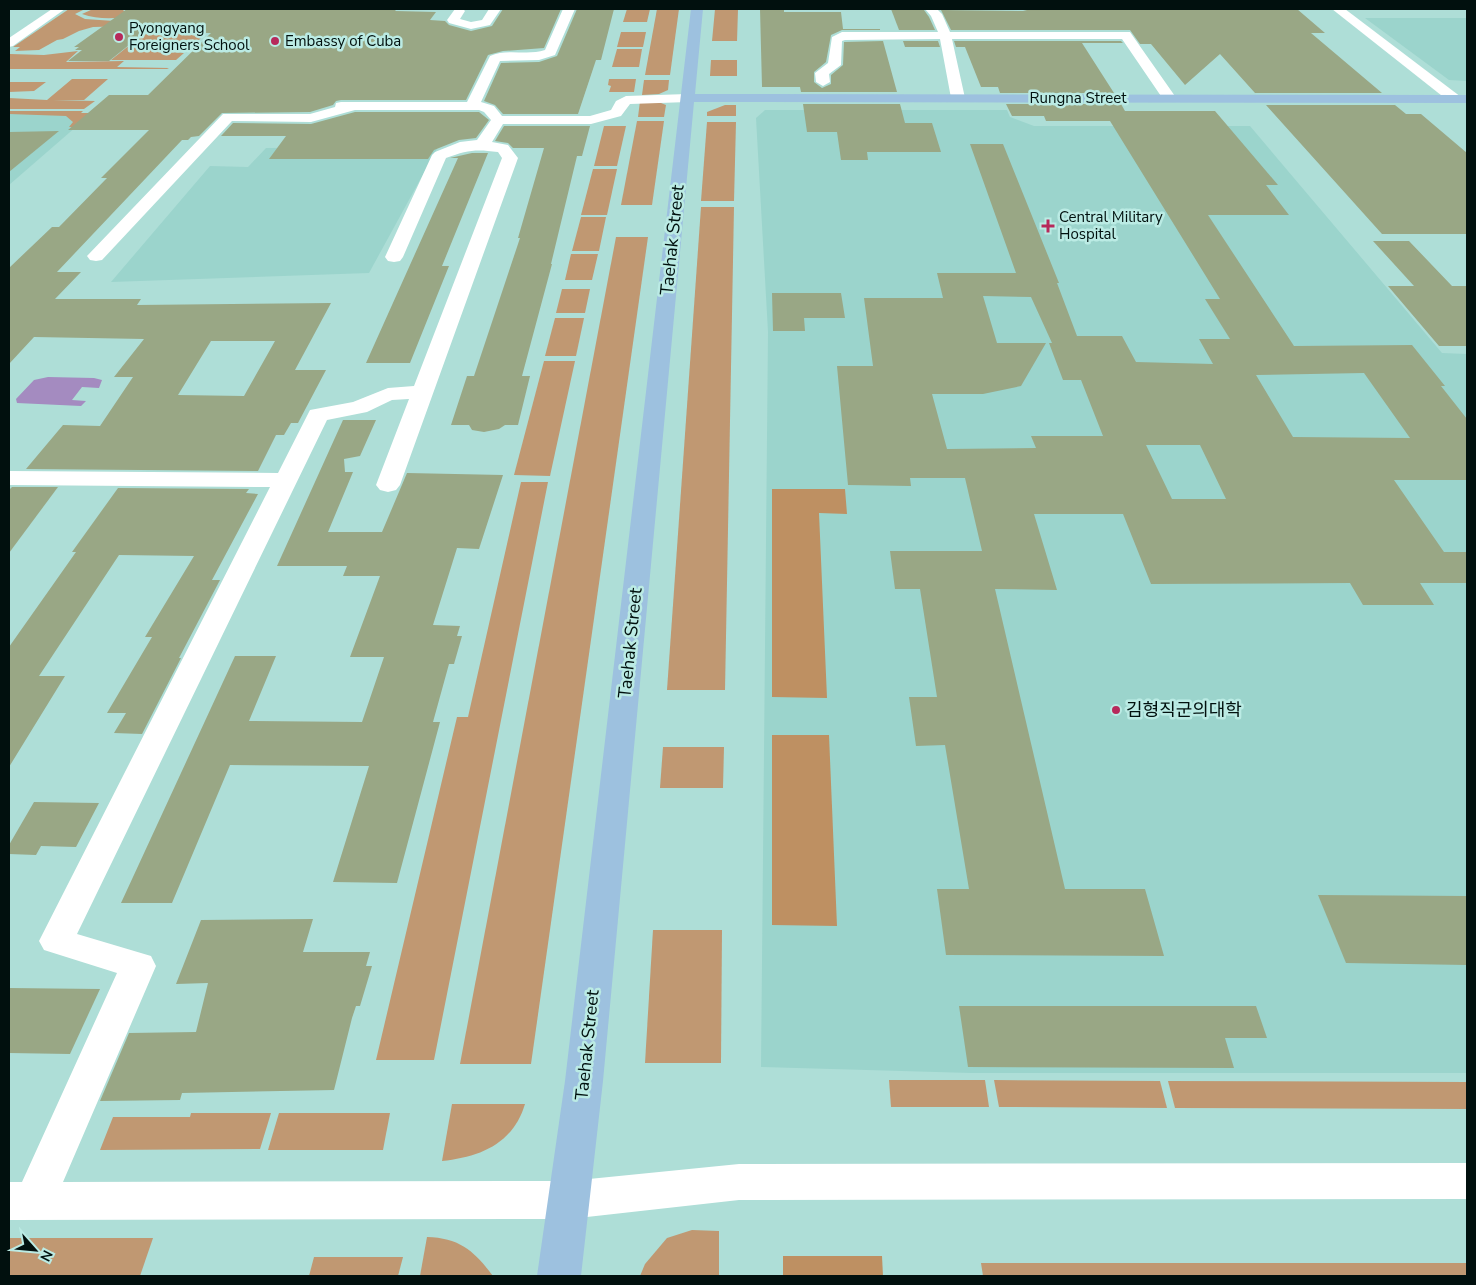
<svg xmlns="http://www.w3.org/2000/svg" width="1476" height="1285" viewBox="0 0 1476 1285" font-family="'Nunito Sans','Noto Sans KR',sans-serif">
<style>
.built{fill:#9bd4cc}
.green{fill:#c09872}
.forest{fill:#be9062}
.water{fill:#a48bc0}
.building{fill:#99a785;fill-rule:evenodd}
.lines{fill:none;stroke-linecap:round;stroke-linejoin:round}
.minor{fill:#fff;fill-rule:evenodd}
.major{fill:#9dc1df;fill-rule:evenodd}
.poi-dot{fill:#b7295b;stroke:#bbebe4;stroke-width:2}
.labels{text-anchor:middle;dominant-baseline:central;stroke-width:5;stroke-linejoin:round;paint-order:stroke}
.far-poi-label{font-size:15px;fill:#01100e;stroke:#bbebe4;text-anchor:start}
.far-street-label{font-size:15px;fill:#01100e;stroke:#bbebe4}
.street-label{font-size:18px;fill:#01100e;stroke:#bbebe4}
.poi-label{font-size:18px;fill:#01100e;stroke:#bbebe4;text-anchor:start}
</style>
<rect width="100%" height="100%" fill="#aeded7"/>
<g class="built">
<polygon points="1365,18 1467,18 1467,81 1449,80"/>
<polygon points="765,110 1007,110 1010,117 1034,126 1250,126 1442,353 1467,354 1467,1073 971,1073 761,1067 768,332 756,118"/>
<polygon points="9,113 92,113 9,185"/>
<polygon points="438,147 369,273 111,282 210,166 248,167 266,148"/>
</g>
<g class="green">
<polygon points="69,9 85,9 75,14 85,19 172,25 93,27 79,31 63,39 57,40 39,50 15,51 20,47 13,47"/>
<path d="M93,9H125L123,11H154C132,17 105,22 82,14Z"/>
<polygon points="627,9 650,9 647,22 623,22"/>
<polygon points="657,9 679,9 670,75 645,75"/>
<polygon points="715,9 738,9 737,41 712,41"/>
<polygon points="151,31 206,33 199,40 132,43"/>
<polygon points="621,32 646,32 643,47 617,47"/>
<polygon points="131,44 160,44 152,51 184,53 176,60 111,60"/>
<polygon points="617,49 642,49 639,67 612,67"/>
<polygon points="78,51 66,62 124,61 117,67 169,68 167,69 9,69 10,54 44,55"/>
<polygon points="711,60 737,60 737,76 710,76"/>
<polygon points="72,79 108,79 84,100 53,100 95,101 84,109 9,109 9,98 47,100"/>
<polygon points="609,79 636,79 634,92 609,92 611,86 608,85"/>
<polygon points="644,80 669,80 668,90 659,94 642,95"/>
<polygon points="9,82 46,82 34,91 9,92"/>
<polygon points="640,101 656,101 666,105 664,117 638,117"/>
<polygon points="725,105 736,105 736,116 707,116 707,112"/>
<polygon points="9,111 83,111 81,113 90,113 74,127 69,127 73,122 66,116 9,114"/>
<polygon points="637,121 664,121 652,205 621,205"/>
<polygon points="707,122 736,122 734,201 701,201"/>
<polygon points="604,126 626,126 617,166 594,166"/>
<polygon points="593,169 617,169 607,215 581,215"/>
<polygon points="701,207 734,207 725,690 667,690"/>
<polygon points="581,217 606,217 599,251 572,251"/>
<polygon points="616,237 648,237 531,1064 460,1064"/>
<polygon points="571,254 598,254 592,280 565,280"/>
<polygon points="562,289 590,289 585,313 556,313"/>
<polygon points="555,318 584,318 576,356 545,356"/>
<polygon points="544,361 575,361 550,476 514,475"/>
<polygon points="521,482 548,482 434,1060 376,1060 457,717 468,717"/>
<polygon points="663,747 724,747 723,788 660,788"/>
<polygon points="653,930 722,930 721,1063 645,1063"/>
<polygon points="889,1080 985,1080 989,1107 891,1107"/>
<polygon points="994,1080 1160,1081 1167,1108 999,1107"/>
<polygon points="1168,1081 1467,1082 1467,1109 1175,1108"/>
<path d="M452,1104H525C513,1144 480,1157 442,1161Z"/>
<polygon points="191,1113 271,1113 260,1149 100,1150 113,1117 190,1117"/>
<polygon points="279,1113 390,1113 383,1150 268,1150"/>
<polygon points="692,1230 719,1231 719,1276 640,1276 645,1264 667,1238"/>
<path d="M427,1237C460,1238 474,1251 493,1276H420Z"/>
<polygon points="9,1238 153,1238 140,1276 9,1276"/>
<polygon points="314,1257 403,1257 398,1276 309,1276"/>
<polygon points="981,1263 1467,1263 1467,1276 983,1276"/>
</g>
<g class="forest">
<polygon points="772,489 845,489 847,514 819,513 827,698 772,697"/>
<polygon points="772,735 829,735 837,926 772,925"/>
<polygon points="783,1256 882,1256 883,1276 783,1276"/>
</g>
<polygon class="water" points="48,377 94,378 102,380 99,388 82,387 72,400 86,401 81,406 17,403 16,399 34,380"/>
<g class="building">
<path d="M127,9H397L395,11L436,12L430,20L445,21L449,25L471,31L492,26L503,9H561L544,48L503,51L488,55L466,100H341L336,101L333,105L310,112L222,113L199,136L191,137L188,140H182L57,272H81L55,299H141L137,305L331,303L295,370H326L298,423H291L284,435H276L258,471L26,469L63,425L100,426L133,377H114L144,339L34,337L9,364V268L52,227H59L107,178H101L149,130H68L109,95H148L211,33H144L109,61H68L82,50H75L79,47H74ZM211,341H275L244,396L178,395Z"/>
<polygon points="577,9 614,9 601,60 596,60 578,114 503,114 495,105 484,101 501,63 539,62 557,56"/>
<polygon points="760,9 784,9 784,12 841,12 843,29 880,29 880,30 842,30 831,35 826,62 814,72 814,82 822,88 831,84 831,75 843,65 844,42 883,41 897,92 801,92 800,87 762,87"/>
<polygon points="891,9 924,10 929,17 935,30 899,30"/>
<polygon points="1026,9 1297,9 1325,33 1311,33 1382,93 1255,93 1220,54 1185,85 1151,44 1140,44 1130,30 951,30 941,10 1023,11 1027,10"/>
<polygon points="903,41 938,41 940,47 905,47"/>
<polygon points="954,41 1121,41 1123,43 1082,43 1114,93 1000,93 998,87 981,87 965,47 956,47"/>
<polygon points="803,104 900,104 905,123 932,123 941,152 867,152 868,160 841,160 837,132 807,132"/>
<path d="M1006,104H1121L1125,111H1215L1278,185H1266L1289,215H1208L1294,346L1412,345L1445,386H1441L1467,419V480H1394L1444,552H1467V583H1420L1434,605H1363L1350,583L1151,584L1123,514H1034L1057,590L995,589L1065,889H1145L1164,956L946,955L937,889H969L945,745L916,746L909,697H937L920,589H895L890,551H982L965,478H910L911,486L848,485L837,366H873L864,298H943L937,273H1016L970,144H1003L1059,283H1057L1077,336H1122L1136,362L1213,364L1199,339H1230L1205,299H1220L1110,121H1046L1044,116H1012ZM983,296L1031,297L1052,343H1049L1063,380H1081L1103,436H1031L1036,448L947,449L932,394H983L1021,386L1046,343H997ZM1364,373L1410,438L1293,437L1256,375ZM1146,445H1200L1226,499H1172Z"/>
<polygon points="1266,105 1395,105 1406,114 1421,114 1467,153 1467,234 1382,234"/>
<polygon points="355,112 479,112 489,120 476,138 459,140 434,150 428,159 269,159 286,136 221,136 233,123 311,124"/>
<polygon points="504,126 590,126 582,156 577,156 551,264 552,264 522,376 530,376 518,425 505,425 499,429 484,432 472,430 469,425 451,425 467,376 474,376 520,238 518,238 544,148 513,148 508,143 495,141"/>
<polygon points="59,131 9,172 9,132"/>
<polygon points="472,153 488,153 442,266 449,266 410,363 366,363 458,158 450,158"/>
<polygon points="1373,241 1409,241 1452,286 1467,286 1467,346 1439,346 1388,286 1414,286"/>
<polygon points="772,293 841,293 845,318 804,318 805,331 773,331"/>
<polygon points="343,420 376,420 360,456 344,459 345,472 353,472 328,532 382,532 407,473 503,475 479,549 457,548 433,625 460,626 457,636 462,636 454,664 449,664 433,722 440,722 397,883 333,882 369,766 230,765 172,903 121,903 235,656 276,656 249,721 362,722 384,657 350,657 380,576 343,576 347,566 277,566"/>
<polygon points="12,487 58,487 9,553 9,490"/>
<polygon points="118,488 249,489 246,493 258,494 212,580 220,580 179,658 181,658 142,734 114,733 126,713 107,713 152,637 145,637 194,556 119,555 39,676 65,676 9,767 9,647 76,552 72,552"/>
<polygon points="34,802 99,803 76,847 41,846 36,855 9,854 9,845"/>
<polygon points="1318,895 1467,896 1467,965 1346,963"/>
<polygon points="313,919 303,952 370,952 366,966 372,966 360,1006 356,1006 352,1018 334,1090 182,1093 180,1100 100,1101 129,1033 196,1032 208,983 176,984 201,920"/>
<polygon points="9,988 100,989 70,1054 9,1053"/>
<polygon points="959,1006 1256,1006 1267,1038 1225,1038 1234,1068 968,1067"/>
</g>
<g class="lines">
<g class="minor">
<polygon points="52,9 65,9 13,46 9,47 9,38"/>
<polygon points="455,9 463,9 465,11 460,19 471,22 482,20 489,9 501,9 490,25 471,29 449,23 447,20"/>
<path d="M563,9H575L555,55L539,60L500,61L481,102L494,106L502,116H590L611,110L616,101L626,96L688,94L695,98L688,102L630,104L621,116L591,124H503L492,142L508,145L518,158L400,485L396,490L388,492L380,490L376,485L409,399L392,400L367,412L327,420L77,934L151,956L156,966L63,1182L569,1181L739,1164L1467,1163V1199L739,1200L569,1219L9,1220V1182H22L117,973L44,950L39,941L270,487L9,485V471L278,473L310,410L353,402L388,388L414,386L502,158L498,152C476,149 467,150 446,158L403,257L400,261L394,262L388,261L385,257L432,155L435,152L460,142L477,140L491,120L484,112L479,110H355L311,122L232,121L102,260L96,261L90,260L87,256L223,114H310L335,107L336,103L341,102H467L490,56C507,48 527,56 545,50Z"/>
<polygon points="925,9 937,9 942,14 950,32 1130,32 1177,99 1175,102 1165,102 1122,39 952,39 965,98 958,102 951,98 940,39 845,40 842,41 841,65 829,74 830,82 823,86 816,82 815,73 828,63 832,37 842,32 938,32 931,16"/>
<polygon points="1332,9 1345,9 1461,97 1463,100 1461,103 1451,103"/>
</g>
<polygon class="major" points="691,9 703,9 695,94 1467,95 1467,103 694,102 603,1081 581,1276 537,1276 565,1081"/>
</g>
<g class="poi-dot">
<circle cx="119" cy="37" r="5"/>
<circle cx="275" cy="41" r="5"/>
<path d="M1045.5 218.5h5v5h5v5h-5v5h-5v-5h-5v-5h5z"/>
<circle cx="1116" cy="710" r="5"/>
</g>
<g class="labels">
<g class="far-poi-label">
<text x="129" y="28">Pyongyang<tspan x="129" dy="17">Foreigners School</tspan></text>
<text x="285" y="41">Embassy of Cuba</text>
<text x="1059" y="217">Central Military<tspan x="1059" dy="17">Hospital</tspan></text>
</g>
<g class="far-street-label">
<text x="1078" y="98">Rungna Street</text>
</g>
<g class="street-label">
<text transform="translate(672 240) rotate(-84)">Taehak Street</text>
<text transform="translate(630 643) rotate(-84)">Taehak Street</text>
<text transform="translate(587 1045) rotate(-84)">Taehak Street</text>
</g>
<g class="poi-label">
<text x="1126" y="710">김형직군의대학</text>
</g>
</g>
<rect width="1476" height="1285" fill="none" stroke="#01100e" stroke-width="20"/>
<g transform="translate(35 1250) rotate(117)" stroke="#bbebe4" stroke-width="4" paint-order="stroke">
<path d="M0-4L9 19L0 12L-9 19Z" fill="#01100e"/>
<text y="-8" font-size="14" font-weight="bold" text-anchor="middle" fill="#01100e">N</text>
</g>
</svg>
